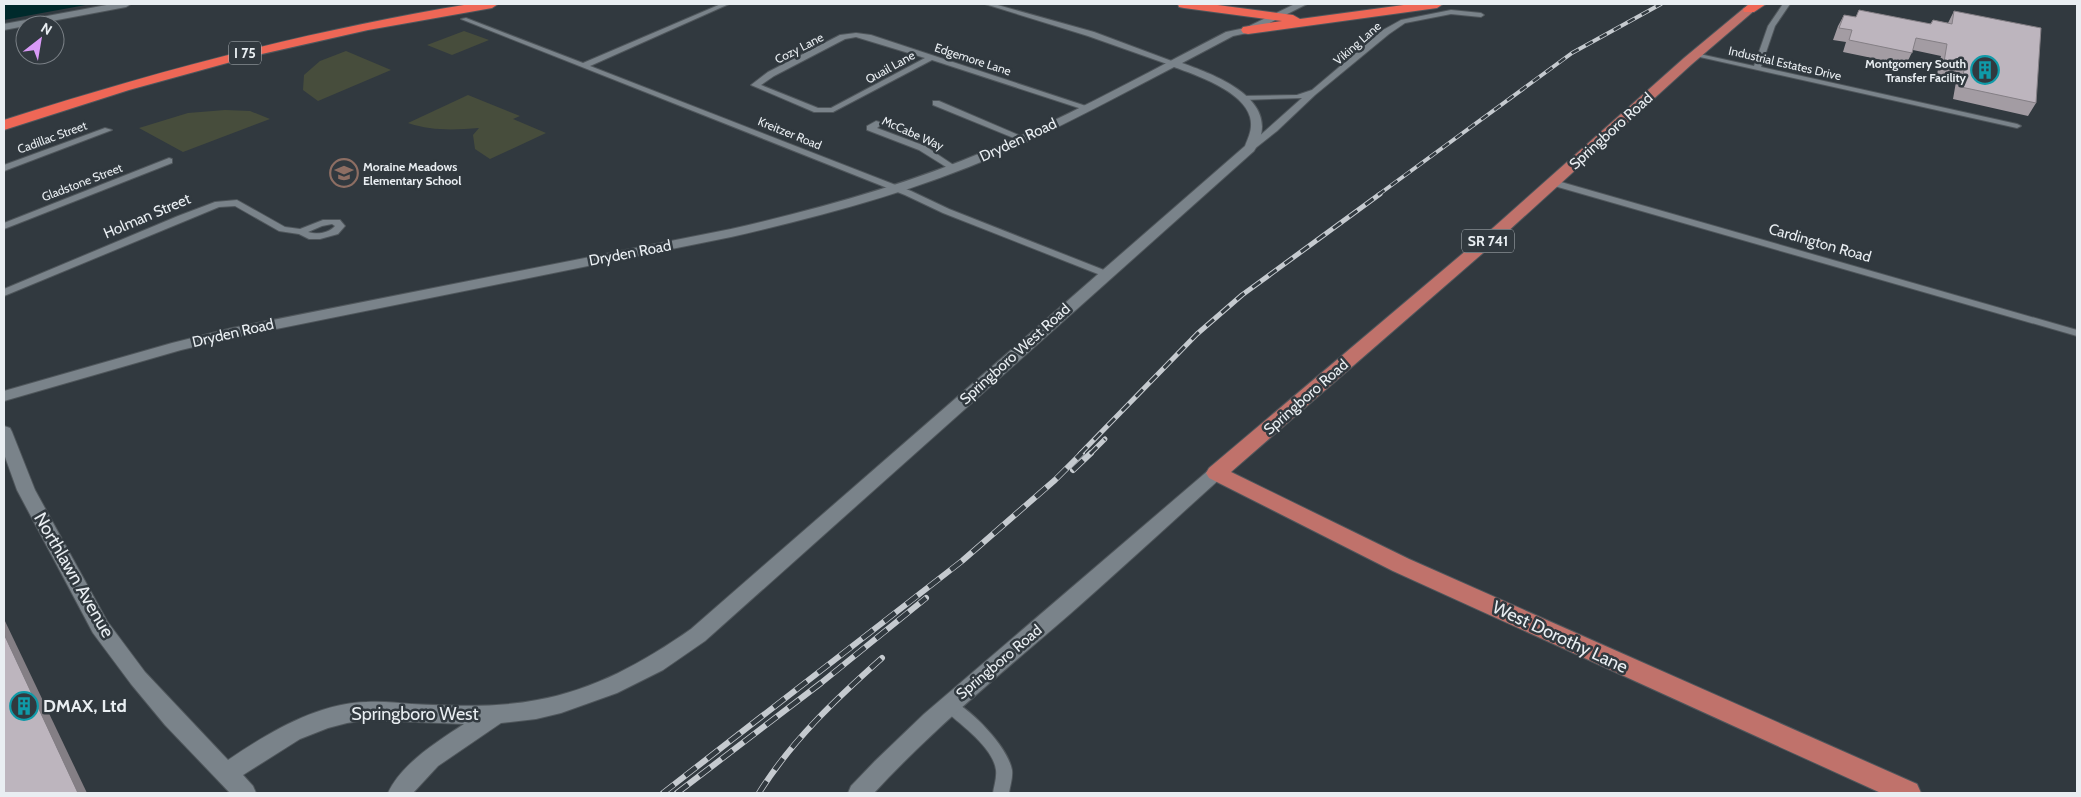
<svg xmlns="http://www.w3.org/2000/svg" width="2081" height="797" viewBox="0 0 2081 797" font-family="Cabin,sans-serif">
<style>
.green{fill:#474d3c}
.water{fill:#002a2c}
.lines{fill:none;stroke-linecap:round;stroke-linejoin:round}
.street-casing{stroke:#4f565b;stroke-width:2}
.secondary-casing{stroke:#4f565b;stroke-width:2}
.primary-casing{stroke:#4f565b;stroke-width:2}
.highway-casing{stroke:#4f565b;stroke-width:2}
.street{fill:#7a838a;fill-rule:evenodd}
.secondary{fill:#7a838a;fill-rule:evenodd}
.primary{fill:#c0726b;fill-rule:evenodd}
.highway{fill:#ee6756;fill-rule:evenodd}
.rail-far2-casing{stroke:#c5cacf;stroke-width:4}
.rail-far1-casing{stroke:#c5cacf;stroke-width:5}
.rail-casing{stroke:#c5cacf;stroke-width:6}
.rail-far2{stroke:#31393f;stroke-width:2.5;stroke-dasharray:8;stroke-linecap:butt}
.rail-far1{stroke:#31393f;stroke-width:3;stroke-dasharray:10;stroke-linecap:butt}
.rail{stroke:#31393f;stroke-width:4.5;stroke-dasharray:14;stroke-linecap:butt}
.wall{fill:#a39ca3}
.shaded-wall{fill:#847f85}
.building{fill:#bdb5be;stroke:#847f85}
.labels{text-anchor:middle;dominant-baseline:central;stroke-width:5;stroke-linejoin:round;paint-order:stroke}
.far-street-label{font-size:12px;fill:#e9eef2;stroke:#31393f}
.far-poi-label{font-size:12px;font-weight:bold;fill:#e9eef2;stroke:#31393f;text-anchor:end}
.shield{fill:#31393f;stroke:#b2b8bc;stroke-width:1}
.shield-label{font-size:14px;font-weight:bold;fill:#e9eef2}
.street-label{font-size:15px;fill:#e9eef2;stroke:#31393f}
.near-street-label{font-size:18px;fill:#e9eef2;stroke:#31393f}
.near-poi-label{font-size:18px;font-weight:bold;fill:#e9eef2;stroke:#31393f;text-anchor:start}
</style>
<rect width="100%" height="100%" fill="#31393f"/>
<g class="green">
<polygon points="464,31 489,40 452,55 427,45"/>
<polygon points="346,51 391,70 318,101 303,90 304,75 320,61"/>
<path d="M468,95L520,116L513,119L546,133L490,159L475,149L473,135L479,128C454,130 432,131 408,123Z"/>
<polygon points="225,110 250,111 270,119 183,152 139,128 188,113"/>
</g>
<polygon class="water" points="4,4 91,4 4,20"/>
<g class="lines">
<defs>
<g id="street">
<polygon points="721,4 729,4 590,66 911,191 949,209 1109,272 1111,274 1109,276 1103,276 943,213 905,195 461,19 466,18 583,63"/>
<polygon points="985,4 994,4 1094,32 1177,63 1170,65 1088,36"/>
<polygon points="1783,4 1790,4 1775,26 1761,67 2017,124 2021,126 2017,128 1691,55 1695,53 1754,66 1768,26"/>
<polygon points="1451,10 1481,13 1484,15 1481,17 1451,14 1405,23 1389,34 1315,95 1277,131 1253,150 1247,150 1246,148 1302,98 1243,100 1239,98 1240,96 1297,95 1312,90 1383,30 1401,20"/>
<path d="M856,33L871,35L1089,107L1082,109L932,60L833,112H814L751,85L768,72L840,35ZM856,37L925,58L831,108H818L761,85L774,76L845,39Z"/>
<polygon points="933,101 939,101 1028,139 1027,141 1021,141 933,105"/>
<polygon points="876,121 883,123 877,128 925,146 958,168 957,170 951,170 919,150 867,130 867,126"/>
<polygon points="105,128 112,130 4,171 4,165"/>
<polygon points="169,158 172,159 172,163 4,229 4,223"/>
<polygon points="1554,180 2077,330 2077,336 1551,185 1550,183"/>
<path d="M237,200L285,227L300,229L323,220H340L345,226L338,234L320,239H309L299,234L279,231L235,206L219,207L4,296V289L178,216L215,202ZM332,224L335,226C329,233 317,235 308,232L322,226Z"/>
<path d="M948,699C969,706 1008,747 1012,770C1013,778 1010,786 1009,793H993C994,786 997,778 996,770C993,747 960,724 943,709L941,705L943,701Z"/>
</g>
<g id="secondary">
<polygon points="112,4 131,4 126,7 4,30 4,24"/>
<path d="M1295,4H1307L1252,32L1233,36L1182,63C1218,76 1285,101 1254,151L705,641L663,670L617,693L561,713L536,719L501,723L438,766L413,793H388C401,764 438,741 464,724L366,720L347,723L328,728L300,739L243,775L253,786L256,793H230L165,725L131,684L93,633L17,490L4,454V426L10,428L12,432L35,490L107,621L145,672L228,760C268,733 317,703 367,702C382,701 397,703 412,704C454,706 496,708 537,700C594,690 644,662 691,629L1245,146C1249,136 1253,128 1250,117C1243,91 1196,75 1174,67C1116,97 1058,129 998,155C912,192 822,216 731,237L232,338L181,350L4,401V391L172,343L232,328L731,229C819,209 905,185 988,150C1070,116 1148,72 1226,32L1245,28Z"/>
<path d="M1216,467L1222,469L1225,473L1222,477C1171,523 1121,569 1070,614C1003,672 934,728 874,793H848L851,786L875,761L924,714L1210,469Z"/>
</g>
<polygon id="primary" points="1749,4 1762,4 1692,64 1506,233 1231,472 1409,559 1917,784 1921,793 1881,793 1393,571 1209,478 1206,473 1209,468 1494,227 1684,58"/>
<g id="highway">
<path d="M470,4H498L492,8L368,30L249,57L129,90L4,130V120C157,71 311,30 470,4Z"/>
<polygon points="1178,4 1210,4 1293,15 1300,19 1411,4 1443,4 1437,8 1248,34 1243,33 1241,30 1243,27 1282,21 1184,8 1179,7"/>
<polygon points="1750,4 1766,4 1754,12 1744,12 1743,9"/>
</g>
</defs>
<use href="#street" class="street-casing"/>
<use href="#secondary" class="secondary-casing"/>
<use href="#primary" class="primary-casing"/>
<use href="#highway" class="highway-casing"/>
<use href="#street" class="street"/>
<use href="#secondary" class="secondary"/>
<use href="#primary" class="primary"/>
<use href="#highway" class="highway"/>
<defs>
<polyline id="rail-far2" points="1378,195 1572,53 1661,4"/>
<g id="rail-far1">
<polyline points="1080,454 1197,334 1242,295 1380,194"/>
<polyline points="1090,454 1105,439"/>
</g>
<g id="rail">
<polyline points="1073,470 1091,453"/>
<polyline points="663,793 962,561 1055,480 1082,453"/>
<polyline points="677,793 821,683 926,598"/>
<path d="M759,793C792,740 836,699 882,658"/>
</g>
</defs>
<use href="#rail-far2" class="rail-far2-casing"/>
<use href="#rail-far1" class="rail-far1-casing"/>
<use href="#rail" class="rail-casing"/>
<use href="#rail-far2" class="rail-far2"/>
<use href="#rail-far1" class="rail-far1"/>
<use href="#rail" class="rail"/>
</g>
<polygon class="wall" points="1859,10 1930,24 1933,20 1948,23 1954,11 2036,103 2028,116 1953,99 1956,82 1947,80 1947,76 1937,74 1941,56 1913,50 1906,65 1843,52 1846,42 1833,40 1838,26 1844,15 1856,17"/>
<polygon class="shaded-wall" points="4,619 87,793 78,793 4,634"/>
<g class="building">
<polygon points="1859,10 1931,24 1933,20 1952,24 1954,11 2041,28 2036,103 1961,87 1964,70 1953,68 1954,64 1944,62 1947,44 1916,38 1912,53 1849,40 1852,30 1839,28 1844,15 1856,17"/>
<polygon points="4,634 78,793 4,793"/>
</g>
<defs>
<symbol id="building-ring" viewBox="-11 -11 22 22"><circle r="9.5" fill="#31393f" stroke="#0f9aa8" stroke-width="1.5"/><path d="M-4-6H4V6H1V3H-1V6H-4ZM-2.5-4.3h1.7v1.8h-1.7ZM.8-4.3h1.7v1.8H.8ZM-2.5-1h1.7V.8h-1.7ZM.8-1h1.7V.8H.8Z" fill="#0f9aa8"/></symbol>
<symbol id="school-ring" viewBox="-11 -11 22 22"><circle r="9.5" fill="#31393f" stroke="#8d6e63" stroke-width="1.5"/><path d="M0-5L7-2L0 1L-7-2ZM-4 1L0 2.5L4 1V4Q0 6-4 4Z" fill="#8d6e63"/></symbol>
</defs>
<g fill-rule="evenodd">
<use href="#building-ring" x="1969" y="54" width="32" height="32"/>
<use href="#school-ring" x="328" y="157" width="32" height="32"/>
<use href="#building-ring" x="8" y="690" width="32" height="32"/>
</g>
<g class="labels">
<g class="far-street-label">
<text transform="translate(1357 43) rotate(-41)">Viking Lane</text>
<text transform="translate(799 48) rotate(-27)">Cozy Lane</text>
<text transform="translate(973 59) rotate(18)">Edgemore Lane</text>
<text transform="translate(1785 63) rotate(13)">Industrial Estates Drive</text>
<text transform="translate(890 67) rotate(-29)">Quail Lane</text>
<text transform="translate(790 133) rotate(22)">Kreitzer Road</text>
<text transform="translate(913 133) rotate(24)">McCabe Way</text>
<text transform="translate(52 137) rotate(-20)">Cadillac Street</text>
<text transform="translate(82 182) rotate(-21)">Gladstone Street</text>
</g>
<g class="far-poi-label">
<text x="1966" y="63">Montgomery South<tspan x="1966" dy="14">Transfer Facility</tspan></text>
<text x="363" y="166" text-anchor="start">Moraine Meadows<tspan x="363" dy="14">Elementary School</tspan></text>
</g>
<g class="shield">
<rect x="229" y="41.5" width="32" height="23" rx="4"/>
<rect x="1462" y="229.5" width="52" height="23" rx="4"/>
</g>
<g class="shield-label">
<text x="245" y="53">I 75</text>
<text x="1488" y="241">SR 741</text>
</g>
<g class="street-label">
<text transform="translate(1611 131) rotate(-42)">Springboro Road</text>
<text transform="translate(1018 140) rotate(-25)">Dryden Road</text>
<text transform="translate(147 216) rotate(-23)">Holman Street</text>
<text transform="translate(1820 243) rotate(16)">Cardington Road</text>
<text transform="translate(630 253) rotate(-11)">Dryden Road</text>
<text transform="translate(233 333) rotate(-13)">Dryden Road</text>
<text transform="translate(1015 354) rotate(-42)">Springboro West Road</text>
<text transform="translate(1306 397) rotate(-41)">Springboro Road</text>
<text transform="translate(999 662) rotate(-40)">Springboro Road</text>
</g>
<g class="near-street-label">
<text transform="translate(74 575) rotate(60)">Northlawn Avenue</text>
<text transform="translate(1560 637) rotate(25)">West Dorothy Lane</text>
<text x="415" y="714">Springboro West</text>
</g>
<g class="near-poi-label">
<text x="43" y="706">DMAX, Ltd</text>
</g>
</g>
<rect width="2081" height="797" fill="none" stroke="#e9eef2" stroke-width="10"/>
<g transform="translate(40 40) rotate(31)"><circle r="24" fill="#31393f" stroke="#7b8187"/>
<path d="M0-4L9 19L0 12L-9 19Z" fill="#d99af7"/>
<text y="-8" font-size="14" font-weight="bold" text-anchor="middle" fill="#e9eef2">N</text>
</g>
</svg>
